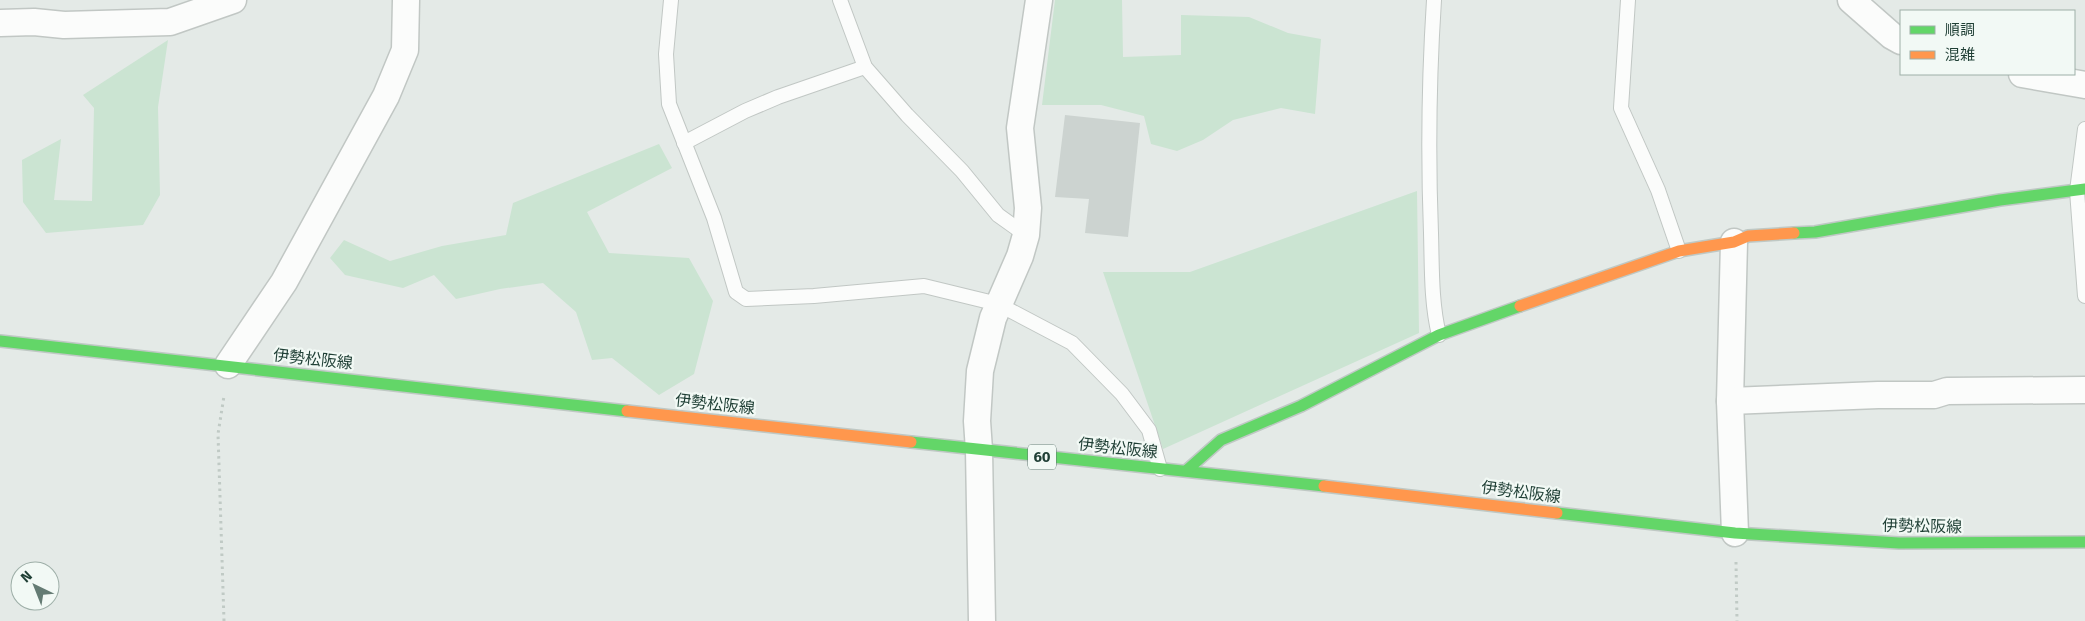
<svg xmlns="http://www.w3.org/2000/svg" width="2085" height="621" viewBox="0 0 2085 621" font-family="'Fira Sans','Noto Sans JP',sans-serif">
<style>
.green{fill:#cbe4d2}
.building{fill:#ccd3d0}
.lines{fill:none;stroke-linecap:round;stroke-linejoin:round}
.lane-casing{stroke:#c1c7c4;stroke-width:16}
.street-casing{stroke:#c1c7c4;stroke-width:29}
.fast-casing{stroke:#bfc8c4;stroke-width:14}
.slow-casing{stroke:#bfc8c4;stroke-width:14}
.path{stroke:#c0cac5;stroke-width:3;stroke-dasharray:2.5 4;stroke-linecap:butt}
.lane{stroke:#fbfcfb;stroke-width:14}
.street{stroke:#fbfcfb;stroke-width:26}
.fast{stroke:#63d668;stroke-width:11}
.slow{stroke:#ff974d;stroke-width:11}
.labels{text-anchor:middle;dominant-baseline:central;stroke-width:4.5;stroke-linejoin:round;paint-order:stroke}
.shield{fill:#f2f9f5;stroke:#5e776f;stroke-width:1}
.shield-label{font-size:15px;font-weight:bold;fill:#1f3f35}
.street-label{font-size:16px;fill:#1f3f35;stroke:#f2f9f5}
</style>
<rect width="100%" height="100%" fill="#e4eae7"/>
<g class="green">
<polygon points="1055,0 1122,0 1123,57 1181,55 1181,15 1249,17 1288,33 1321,39 1315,114 1281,108 1233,120 1203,140 1177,151 1151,144 1144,116 1101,105 1042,105"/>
<polygon points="168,40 158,107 160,195 143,225 46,233 23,202 22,160 61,139 54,200 92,201 94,108 83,95"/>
<polygon points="659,144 672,168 587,212 609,253 689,258 713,301 694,374 659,395 612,358 592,360 576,312 543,283 500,289 456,299 434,275 403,288 345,275 330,258 344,240 390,261 442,246 506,235 513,203"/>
<polygon points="1417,191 1419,333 1163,449 1103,272 1190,272"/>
</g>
<polygon class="building" points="1065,115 1140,123 1128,237 1085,233 1089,199 1055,197"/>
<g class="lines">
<defs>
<g id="lane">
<polyline points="671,0 666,54 669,104 714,218 736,292 746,299 814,296 924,286 998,304 1072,343 1122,394 1149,430 1160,469"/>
<polyline points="840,0 865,67 907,115 962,171 998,215 1026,235"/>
<path d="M1434,0C1429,77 1428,156 1431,233C1432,267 1431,302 1439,335"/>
<polyline points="1628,0 1621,108 1658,190 1679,251"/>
<polyline points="2085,129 2077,191 2085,296"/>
<polyline points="684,143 745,111 778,97 865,67"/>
</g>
<g id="street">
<polyline points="1851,0 1892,36 1901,41"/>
<polyline points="0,23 34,22 64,25 170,22 233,0"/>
<polyline points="2022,74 2085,85"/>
<polyline points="1734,242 1730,401 1735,533"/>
<polyline points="228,365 284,282 386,96 405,50 406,0"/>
<polyline points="1730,401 1878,395 1934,395 1947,391 2085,390"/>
<polyline points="982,621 979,450 977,421 980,371 993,318 1020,256 1026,235 1028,208 1020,128 1039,0"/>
</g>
<g id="fast">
<polyline points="1794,233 1815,232 2000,200 2085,189"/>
<polyline points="0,341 627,411"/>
<polyline points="911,442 1324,486"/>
<polyline points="1187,470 1221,440 1301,406 1439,335 1520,306"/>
<polyline points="1557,513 1735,533 1899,543 2085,542"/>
</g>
<g id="slow">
<polyline points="1520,306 1679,251 1734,242 1748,236 1794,233"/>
<polyline points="627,411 911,442"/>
<polyline points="1324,486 1557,513"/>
</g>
</defs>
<use href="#lane" class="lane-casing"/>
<use href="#street" class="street-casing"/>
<use href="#fast" class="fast-casing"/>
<use href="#slow" class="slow-casing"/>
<g class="path">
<polyline points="1736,562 1737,621"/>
<polyline points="224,621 218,434 224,396"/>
</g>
<use href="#lane" class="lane"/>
<use href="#street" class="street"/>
<use href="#fast" class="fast"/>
<use href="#slow" class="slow"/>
</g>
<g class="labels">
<rect class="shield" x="1028" y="444.5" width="28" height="25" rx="4"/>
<g class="shield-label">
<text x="1042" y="457">60</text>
</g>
<g class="street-label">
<text transform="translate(313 359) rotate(6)">伊勢松阪線</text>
<text transform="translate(715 404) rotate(6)">伊勢松阪線</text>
<text transform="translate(1118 448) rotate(6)">伊勢松阪線</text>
<text transform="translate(1521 492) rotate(7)">伊勢松阪線</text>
<text transform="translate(1922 526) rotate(1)">伊勢松阪線</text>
</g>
</g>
<rect x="1900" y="10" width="175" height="65" fill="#f2f9f5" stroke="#9eafa8"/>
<rect x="1910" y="26" width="25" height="8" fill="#63d668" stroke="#9eafa8"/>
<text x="1945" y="35" font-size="15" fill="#1f3f35">順調</text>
<rect x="1910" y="51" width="25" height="8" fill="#ff974d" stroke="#9eafa8"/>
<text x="1945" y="60" font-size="15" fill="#1f3f35">混雑</text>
<g transform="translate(35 586) rotate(317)"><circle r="24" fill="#f2f9f5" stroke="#9eafa8"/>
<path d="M0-4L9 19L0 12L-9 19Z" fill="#647b73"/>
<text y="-8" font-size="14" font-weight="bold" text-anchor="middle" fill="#1f3f35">N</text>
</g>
</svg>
